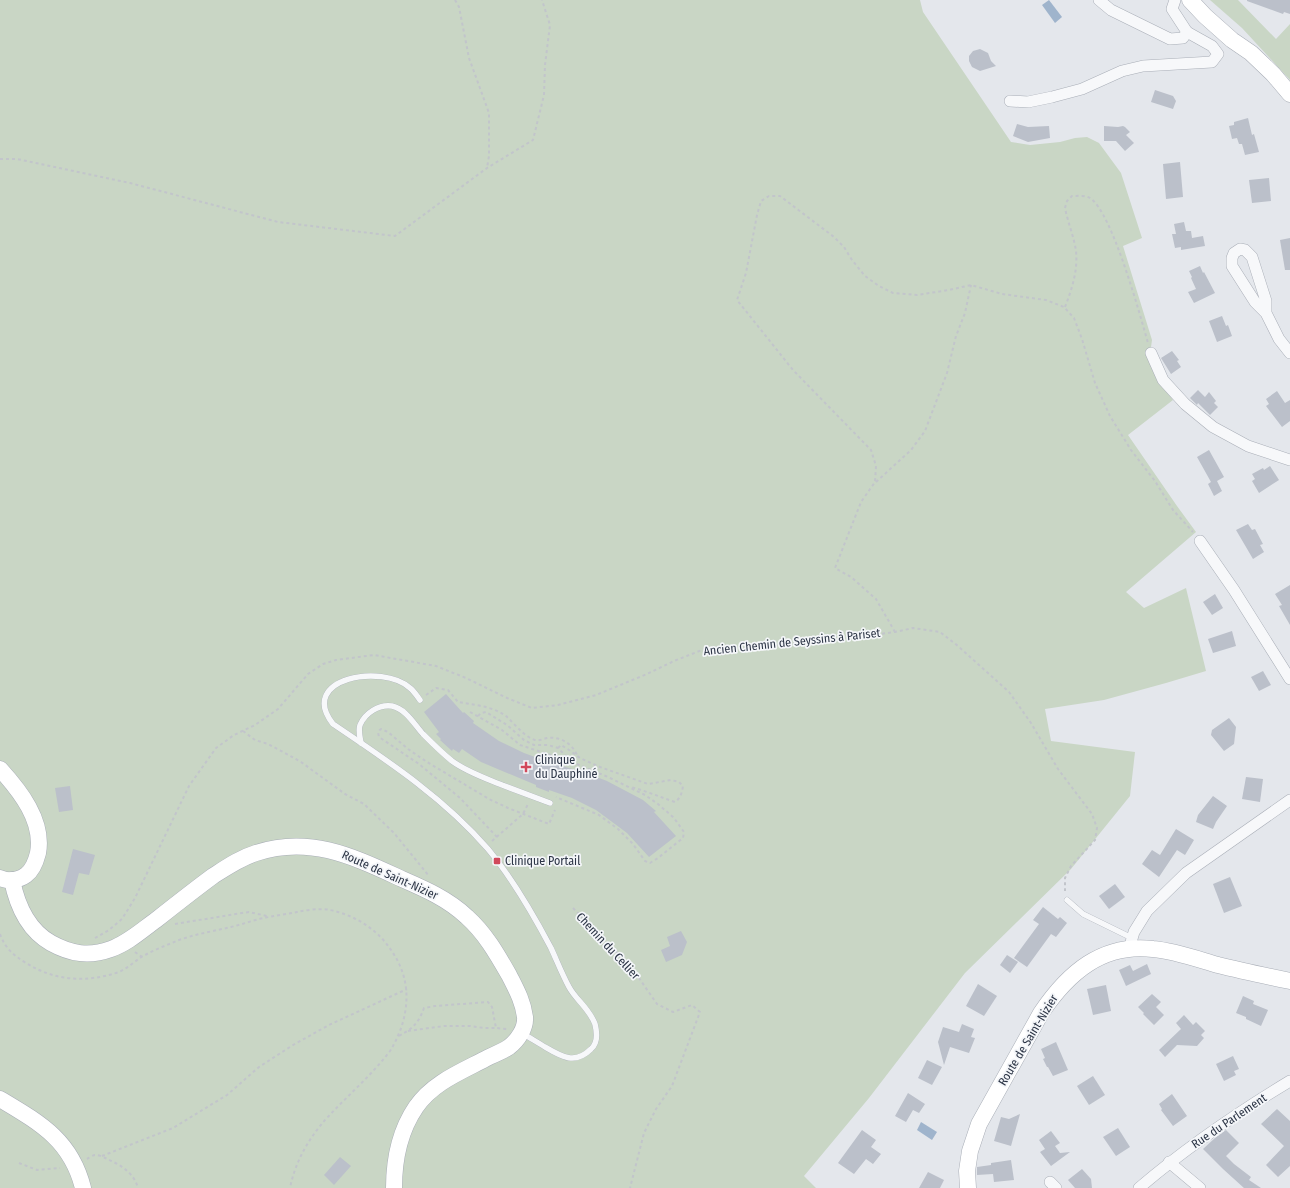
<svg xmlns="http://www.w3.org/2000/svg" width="1290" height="1188" viewBox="0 0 1290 1188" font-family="'Fira Sans Condensed',sans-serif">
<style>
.green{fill:#c9d6c5}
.water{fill:#9fb4cc}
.building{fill:#bbc0ca}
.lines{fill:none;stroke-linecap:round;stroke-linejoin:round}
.service-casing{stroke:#a9aeb7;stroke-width:6}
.minor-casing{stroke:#a9aeb7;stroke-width:12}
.secondary-casing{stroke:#a9aeb7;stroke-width:17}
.path{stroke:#c2c5cb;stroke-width:2;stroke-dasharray:3 3;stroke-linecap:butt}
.service{stroke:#f7f8fa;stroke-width:5.5}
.minor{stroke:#f7f8fa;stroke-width:11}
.secondary{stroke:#fff;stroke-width:16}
.poi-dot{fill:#d1495b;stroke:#f4f6f9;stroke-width:1.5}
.labels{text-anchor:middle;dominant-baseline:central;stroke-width:3.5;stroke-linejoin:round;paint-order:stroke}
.street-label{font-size:12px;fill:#2b3445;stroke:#f4f6f9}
.poi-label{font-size:12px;fill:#2b3445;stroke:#f4f6f9;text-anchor:start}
</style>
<rect width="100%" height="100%" fill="#e4e7ec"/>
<g class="green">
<polygon points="0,0 920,0 923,12 1011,142 1030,145 1060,142 1075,138 1087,137 1099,143 1121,173 1142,238 1123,246 1152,340 1149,361 1159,382 1173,400 1128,435 1177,506 1196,532 1126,592 1144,608 1186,588 1206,671 1166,683 1104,700 1045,709 1051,741 1135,752 1130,796 1071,869 965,973 869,1098 804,1176 816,1188 0,1188"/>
<polygon points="1210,0 1238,0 1276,39 1290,24 1290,80 1242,28"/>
</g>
<g class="water">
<polygon points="1049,0 1062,17 1055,23 1042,5"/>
<polygon points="921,1122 937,1132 932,1140 917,1130"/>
</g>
<g class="building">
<polygon points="1247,0 1290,0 1290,14 1284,12 1283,14 1247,1"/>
<polygon points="980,49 988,53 991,61 996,66 980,71 972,67 969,61 969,56 973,51"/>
<polygon points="1155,90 1173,96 1176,101 1173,109 1151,102"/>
<polygon points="1248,118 1252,135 1254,134 1259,152 1245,155 1242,144 1239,144 1237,138 1232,139 1229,126 1234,125 1234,122"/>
<polygon points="1017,124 1028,127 1049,126 1050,138 1028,142 1013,136"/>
<polygon points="1104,126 1118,127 1123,126 1125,127 1130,132 1126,135 1134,143 1125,151 1116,141 1104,141"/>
<polygon points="1180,162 1183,197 1166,199 1163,164"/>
<polygon points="1269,178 1271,201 1252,203 1249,180"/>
<polygon points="1184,222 1186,231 1191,231 1192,238 1203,236 1205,246 1181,250 1181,247 1175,248 1172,234 1176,234 1174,224"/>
<polygon points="1290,238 1290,270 1285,270 1280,240"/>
<polygon points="1200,266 1203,273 1204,272 1215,293 1194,303 1188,292 1196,289 1191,278 1192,277 1189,271"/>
<polygon points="1222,316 1226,326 1228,325 1232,336 1217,342 1209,321"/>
<polygon points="1172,351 1179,360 1177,361 1181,367 1171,374 1161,358"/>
<polygon points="1198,390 1205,397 1209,392 1216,401 1214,403 1218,407 1210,415 1198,403 1197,405 1190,398"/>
<polygon points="1277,391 1285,403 1290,400 1290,421 1282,427 1266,406 1269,404 1266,399"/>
<polygon points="1209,450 1224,477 1217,481 1222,491 1214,496 1208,484 1211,482 1197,457"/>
<polygon points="1270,466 1279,480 1259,493 1252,481 1255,479 1252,474 1263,468 1264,470"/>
<polygon points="1248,524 1252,530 1255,529 1263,544 1260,545 1264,552 1253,559 1236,530"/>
<polygon points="1290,585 1290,625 1279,606 1282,605 1275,594"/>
<polygon points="1215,594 1223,608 1212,615 1203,602"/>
<polygon points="1232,631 1236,646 1213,653 1208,639"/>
<polygon points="1263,671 1271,685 1259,691 1251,677"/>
<polygon points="446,694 463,713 464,712 474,721 473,723 499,741 524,753 546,761 546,759 559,764 559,765 586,773 607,781 643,800 656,811 654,812 676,836 649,857 627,833 596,810 572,798 549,790 549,792 536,787 536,785 481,762 462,749 459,753 453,749 452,751 440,740 441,739 436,734 439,732 424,712"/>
<polygon points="1229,718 1236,727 1234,744 1224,751 1211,735 1212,730"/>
<polygon points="1246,777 1263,779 1260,802 1242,799"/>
<polygon points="70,786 73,810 59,812 55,788"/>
<polygon points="1213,796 1227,806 1216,822 1213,829 1196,822 1198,815"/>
<polygon points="1176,829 1194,840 1185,855 1177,850 1159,877 1142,864 1152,850 1160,855"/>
<polygon points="73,849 95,855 89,875 79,873 73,895 62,892"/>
<polygon points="1230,877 1242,906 1224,913 1213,884"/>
<polygon points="1115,884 1125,897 1109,909 1099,896"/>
<polygon points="1043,907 1058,919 1060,917 1067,923 1056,937 1051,934 1027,967 1014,958 1039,924 1033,920"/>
<polygon points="681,931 687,942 682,955 666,962 661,950 670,946 667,937"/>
<polygon points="1007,955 1018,962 1010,973 1000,965"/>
<polygon points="1147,964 1151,974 1126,986 1119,970 1130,965 1133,971"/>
<polygon points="978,984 997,996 984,1016 966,1006"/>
<polygon points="1106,985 1111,1011 1093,1015 1087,989"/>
<polygon points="1152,994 1161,1002 1156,1007 1164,1015 1154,1025 1143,1014 1144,1013 1138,1007"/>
<polygon points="1243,996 1254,1001 1253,1004 1268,1010 1261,1026 1246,1019 1246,1017 1236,1013"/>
<polygon points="1184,1015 1193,1025 1196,1022 1205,1031 1201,1035 1204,1038 1197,1046 1177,1045 1165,1057 1159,1050 1181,1029 1176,1023"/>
<polygon points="962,1024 974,1029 971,1037 975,1038 969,1053 950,1047 944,1065 938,1042 943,1027 959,1032"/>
<polygon points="1056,1042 1068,1070 1053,1076 1048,1067 1047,1067 1043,1059 1045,1058 1041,1049"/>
<polygon points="1233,1056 1239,1069 1234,1071 1236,1075 1224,1081 1216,1064"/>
<polygon points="927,1060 942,1067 932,1085 918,1078"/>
<polygon points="1093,1076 1105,1095 1089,1105 1077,1086"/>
<polygon points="908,1093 925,1104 919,1113 913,1110 906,1122 895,1116"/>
<polygon points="1172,1094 1187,1116 1173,1126 1161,1110 1162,1109 1159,1104"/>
<polygon points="1277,1109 1290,1121 1290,1166 1278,1177 1266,1165 1284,1146 1261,1124"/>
<polygon points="1020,1114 1011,1146 994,1141 1001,1117 1009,1119"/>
<polygon points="1118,1128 1130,1147 1116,1156 1103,1137"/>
<polygon points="862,1130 876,1140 871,1147 881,1154 873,1164 866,1159 854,1174 838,1163"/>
<polygon points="1226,1130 1239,1143 1226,1156 1234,1164 1251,1177 1249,1180 1261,1188 1244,1188 1223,1169 1203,1149 1215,1138"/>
<polygon points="1051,1131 1060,1143 1055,1146 1060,1153 1070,1152 1051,1166 1040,1152 1045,1149 1039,1140"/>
<polygon points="340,1157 351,1166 334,1185 324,1175"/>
<polygon points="1011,1160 1014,1180 994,1182 993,1174 977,1175 977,1167 991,1165 991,1163"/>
<polygon points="1082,1169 1091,1179 1092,1188 1075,1188 1068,1180"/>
<polygon points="928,1172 944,1180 940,1188 919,1188"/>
</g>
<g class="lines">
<defs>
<g id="service">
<path d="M420,700C417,696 414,691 410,688C383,663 297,678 333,724C388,761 444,798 488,849C513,879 533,914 551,948C557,961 562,974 569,987C576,1000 589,1008 595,1024C597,1032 598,1043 591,1049C575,1065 562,1057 545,1047C537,1042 530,1038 522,1033"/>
<path d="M361,743C360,737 358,731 360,725C365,713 379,704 392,706C406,709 414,724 423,734C432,743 442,753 452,761C467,772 485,778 502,785C518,791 534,797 550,803"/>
<polyline points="1067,900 1083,914 1132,938"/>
</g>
<g id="minor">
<polyline points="1099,0 1111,10 1170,39 1183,38 1187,32 1172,9 1175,0"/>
<polyline points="1010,101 1028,102 1052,97 1082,89 1122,71 1143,66 1212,62 1218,54 1212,46 1187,32"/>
<polyline points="1266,313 1266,301 1252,257 1245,250 1240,249 1234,253 1232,258 1232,266 1255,302 1266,313 1279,339 1290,353"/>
<polyline points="1151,353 1163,380 1185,404 1213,427 1248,446 1290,460"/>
<polyline points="1200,541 1234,590 1290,679"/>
<polyline points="1129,949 1134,932 1147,911 1186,873 1290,800"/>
<polyline points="1169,1162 1200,1188"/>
<polyline points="1050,1182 1056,1188"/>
<path d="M1139,1188C1186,1148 1237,1113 1290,1081"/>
</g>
<g id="secondary">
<polyline points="1190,0 1205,16 1232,40 1251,53 1273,74 1290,94"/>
<path d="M0,769C20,791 44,821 38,853C36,861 33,870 26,875C19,880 9,882 0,878"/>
<path d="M12,880C17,905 28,930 51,943C71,954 89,957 111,949C128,943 142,930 156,920C175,905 194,890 213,876C227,867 240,858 256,853C310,835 354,857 402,879C425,889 448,899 467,917C485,933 497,954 509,975C516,989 523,1001 525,1017C526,1028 518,1040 509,1047C503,1051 496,1054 489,1057C463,1071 433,1082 416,1107C399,1132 394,1159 394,1188"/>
<path d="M0,1099C40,1123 71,1140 83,1188"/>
<path d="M968,1188L967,1171L970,1151L979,1124L1041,1013C1068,973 1102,943 1153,949C1175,951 1197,959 1218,965C1242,971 1266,976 1290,981"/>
</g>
</defs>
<use href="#service" class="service-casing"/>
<use href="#minor" class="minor-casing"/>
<use href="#secondary" class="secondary-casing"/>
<g class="path">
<polyline points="455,0 459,7 469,58 489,113 489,156 487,168"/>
<polyline points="0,159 17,159 130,183 278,222 395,236 487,168 533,140 544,95 545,65 550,25 542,0"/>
<path d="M1065,307C1072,289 1078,270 1076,251C1074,237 1068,223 1065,208L1067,201L1072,196C1078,196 1085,195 1090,198C1112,212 1140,315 1148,343"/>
<polyline points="876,482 911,450 925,431 947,373 956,336 965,313 971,285"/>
<polyline points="895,632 876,599 851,577 835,568 861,502 875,482 876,466 871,450 793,370 737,300 746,273 757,215 761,201 769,196 780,196 834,237 844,247 852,260 865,276 879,286 893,293 917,295 949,290 971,285 1002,294 1046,300 1064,307 1074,318 1082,339 1095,383 1110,416 1131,450 1155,481 1173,510 1193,532"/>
<path d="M426,695L436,688L448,690L458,702C474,705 492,706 506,716C515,724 523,736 535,740C539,741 543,739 547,738C559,736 572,743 577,755"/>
<polyline points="470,712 502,730 520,745 572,762 608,777 645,795 658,804 674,818 684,832 683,838 658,858 650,863 645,861 633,844 618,829 599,815 556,797"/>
<polyline points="478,716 481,713 486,712 507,725 524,740 534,745 548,745 558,748 571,761"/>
<polyline points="243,731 255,740 268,744 285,753 301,762 345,794 364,804 394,833 429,876"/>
<path d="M558,748L561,745L569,750L580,758L600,767L648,784L671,780L679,782L683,786C682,792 681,798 675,802C660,797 646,791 631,787"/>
<path d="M497,837L460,798L419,764L379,737C378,733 378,731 381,729L388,732L408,749L427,762L489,799L508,808L549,824L555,810"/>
<polyline points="492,841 523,814 528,804"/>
<polyline points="573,908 632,968 657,1004 673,1012 692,1005 700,1012 672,1086 656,1109 644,1133 630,1188"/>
<polyline points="175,924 242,913 249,912 267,916"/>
<path d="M0,934C5,948 13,955 26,963C55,981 86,983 119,972C128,968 135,961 143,956C154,950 167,945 179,940C196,934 214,931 231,927C244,924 256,919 269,917C278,915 288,914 297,912C307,910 320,908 330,910C355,915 379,930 393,953C409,977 410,1004 400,1031C397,1038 394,1045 390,1051C371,1076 347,1096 326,1119C309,1138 295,1162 290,1188"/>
<polyline points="95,938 109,930 122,919 135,898 189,786 216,748 234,735 255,725 278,709 308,674 323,664 336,660 374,655 436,666 466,678 507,698 532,708 558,705 596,695 647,674 674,661 707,648 782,645 848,638 895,632 913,628 940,632 958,646 1009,692 1031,723 1058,769 1092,814 1097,828 1095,840 1071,866 1065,878 1065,891"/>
<polyline points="135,952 142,957"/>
<polyline points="408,1031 444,1026 470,1026 484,1028 496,1028"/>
<path d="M399,1036C413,1028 418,1024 424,1008L435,1006L488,1002L492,1007L496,1028L507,1029"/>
<polyline points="102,1156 173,1128 227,1095 259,1067 293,1045 329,1025 407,989"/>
<path d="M87,1159C89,1158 93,1155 95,1155C99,1155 104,1157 107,1159C121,1165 134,1173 138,1188"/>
<polyline points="19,1163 37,1170 60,1168"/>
</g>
<use href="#service" class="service"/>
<use href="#minor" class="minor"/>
<use href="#secondary" class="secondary"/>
</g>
<g class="poi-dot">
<path d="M524 761h4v4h4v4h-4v4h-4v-4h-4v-4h4z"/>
<rect x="493" y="857" width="8" height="8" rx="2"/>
</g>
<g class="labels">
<g class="street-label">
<text transform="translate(792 642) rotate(-6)">Ancien Chemin de Seyssins à Pariset</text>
<text transform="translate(390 875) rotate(24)">Route de Saint-Nizier</text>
<text transform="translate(608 946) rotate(47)">Chemin du Cellier</text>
<text transform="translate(1028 1040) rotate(-59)">Route de Saint-Nizier</text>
<text transform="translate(1229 1121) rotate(-34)">Rue du Parlement</text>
</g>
<g class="poi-label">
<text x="535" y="760">Clinique<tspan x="535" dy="14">du Dauphiné</tspan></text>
<text x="505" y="861">Clinique Portail</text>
</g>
</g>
</svg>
